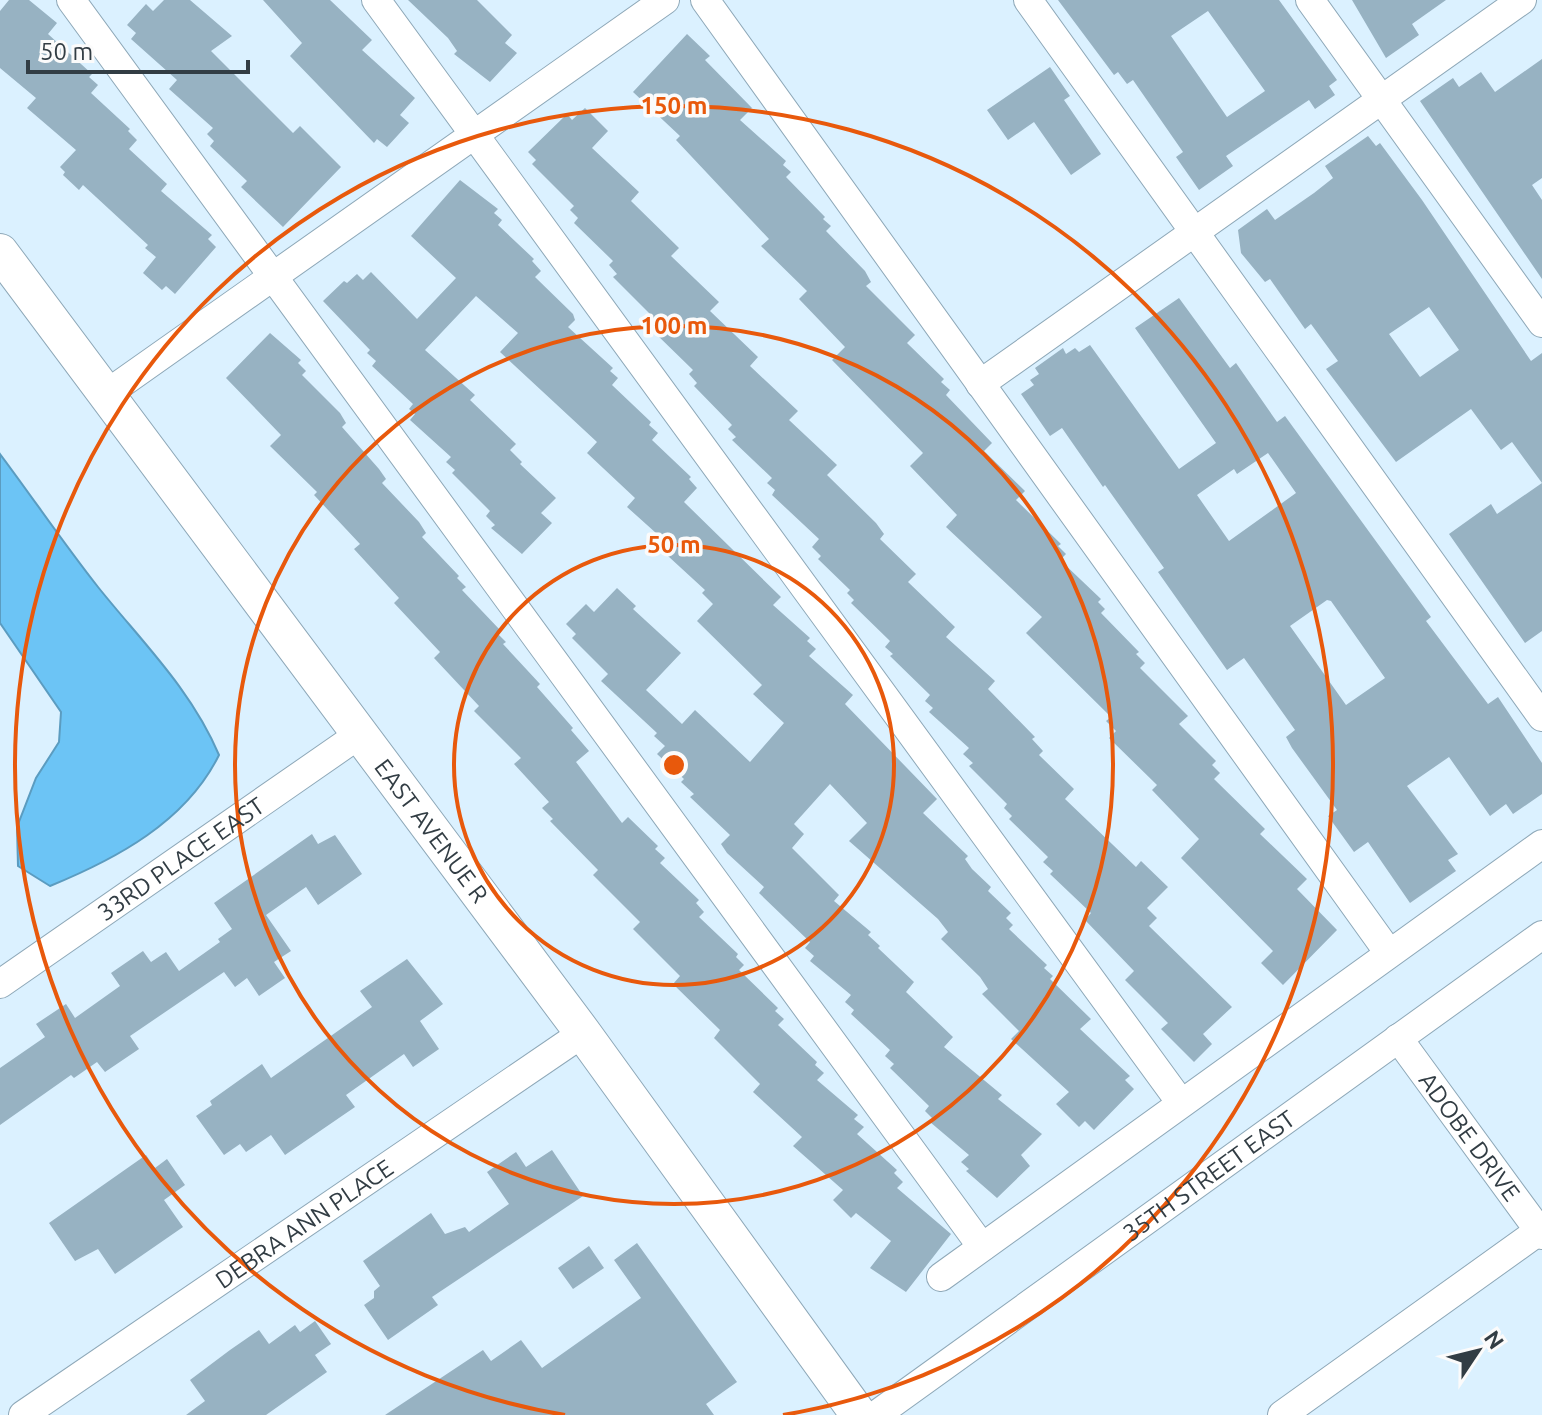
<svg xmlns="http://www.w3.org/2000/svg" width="1542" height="1415" viewBox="0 0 1542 1415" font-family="Ubuntu,sans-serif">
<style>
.water{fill:#6cc4f5;stroke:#5b9cc0;stroke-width:2}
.building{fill:#97b2c2;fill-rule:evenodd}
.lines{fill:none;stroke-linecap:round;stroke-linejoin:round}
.minor-casing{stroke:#8ea8b8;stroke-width:30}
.major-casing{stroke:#8ea8b8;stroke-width:38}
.minor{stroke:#fff;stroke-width:28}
.major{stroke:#fff;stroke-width:36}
.ring{fill:none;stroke:#e8590c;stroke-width:4}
.labels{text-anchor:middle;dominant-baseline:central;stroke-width:7;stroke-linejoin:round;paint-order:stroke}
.street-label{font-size:24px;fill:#323d44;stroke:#fbfbfb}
.centre{fill:#e8590c;stroke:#fbfbfb;stroke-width:4}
.ring-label{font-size:24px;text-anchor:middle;font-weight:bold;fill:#e8590c;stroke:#fbfbfb;stroke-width:7;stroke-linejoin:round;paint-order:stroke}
</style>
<rect width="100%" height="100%" fill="#dbf1ff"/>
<path class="water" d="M0,454C33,498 64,544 98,587C142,642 191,689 219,755C186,822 116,859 50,886L18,866L17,827L36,778L59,742L61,712L0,623Z"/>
<g class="building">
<polygon points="9,0 29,0 57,23 48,34 92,74 89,77 98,85 91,93 130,129 128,131 137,140 129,149 167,184 161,191 212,235 208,239 216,247 175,294 166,286 162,290 143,273 156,257 145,248 148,245 83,185 79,190 63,175 65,172 60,167 76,150 27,108 36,98 0,68 0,11"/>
<polygon points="164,0 190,0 232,36 211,51 293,133 300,126 341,167 283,227 241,187 247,181 210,146 214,141 207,134 213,128 169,89 177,80 131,39 136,33 127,25 146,4 153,11"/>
<polygon points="263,0 330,0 372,40 362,50 415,98 400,115 409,123 387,147 377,139 374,143 290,56 302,43"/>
<polygon points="408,0 477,0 512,35 505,43 517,53 490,82 454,54 457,51 448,38"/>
<path d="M1058,0H1279L1337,80L1329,86L1335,95L1315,109L1309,100L1226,156L1233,166L1199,190L1176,157L1183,152L1133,80L1127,84L1118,72L1114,75ZM1208,11L1265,91L1227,117L1171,36Z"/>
<polygon points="1352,0 1446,0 1412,24 1419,35 1386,58"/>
<polygon points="687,34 710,56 705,60 752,108 740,120 786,161 783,165 791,172 786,177 825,217 823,219 831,226 826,231 865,271 871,282 866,286 915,335 907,343 944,379 941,382 950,390 946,395 992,443 984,451 1025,491 1016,500 1061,544 1058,546 1066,554 1060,560 1101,599 1098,602 1105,609 1101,613 1139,652 1136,654 1145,663 1140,668 1188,716 1179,724 1216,761 1212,765 1220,773 1214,779 1265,829 1260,834 1307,879 1297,889 1337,930 1283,985 1261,963 1273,951 1181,858 1199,839 1152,790 1157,785 1109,738 1116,731 1106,721 1111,717 1026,633 1042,617 946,527 957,515 910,466 923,453 832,360 845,347 799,299 807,291 761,246 769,239 676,140 680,136 633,92"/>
<polygon points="1542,59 1542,178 1532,185 1542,200 1542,279 1420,101 1453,78 1459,87 1481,72 1495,92"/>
<polygon points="1050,67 1070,96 1064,100 1101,154 1071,175 1034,122 1008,140 987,110"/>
<polygon points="585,108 608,131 592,148 639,192 631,201 679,248 671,256 719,302 710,311 758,357 750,366 798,411 789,420 837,465 827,475 876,523 884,534 880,539 916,574 908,582 955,627 946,637 995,681 988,689 1035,737 1032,739 1043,751 1039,755 1074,789 1065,799 1136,867 1141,861 1168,887 1147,908 1157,918 1149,926 1232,1007 1203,1034 1212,1044 1194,1062 1161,1029 1168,1023 1125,980 1134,971 1085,920 1091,913 1050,874 1053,871 1043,862 1048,857 1009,819 1012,816 1004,808 1007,804 969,766 973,763 963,754 969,748 929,712 933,708 925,701 930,695 890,656 893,654 885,647 890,641 851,603 854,600 847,593 850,590 818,559 821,556 812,547 819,539 772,495 775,490 767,483 772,478 732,440 736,437 728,429 732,425 694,386 697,383 689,374 693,370 654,332 657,328 649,319 652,316 613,277 617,274 609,265 613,261 574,223 578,218 570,210 574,206 532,164 536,160 528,152 567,114 572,120"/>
<path d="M1368,136L1376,146L1380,143L1422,200L1531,361L1542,353V631L1525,643L1449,534L1491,504L1497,514L1542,483L1512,442L1501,450L1471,409L1396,462L1326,369L1338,361L1311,324L1305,329L1270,279L1265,282L1241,253L1238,230L1267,209L1275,220L1314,193L1333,178L1325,166ZM1429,307L1459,350L1420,377L1389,334Z"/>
<polygon points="460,180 498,209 494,213 502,220 498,225 534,259 532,261 541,271 535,277 573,314 575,320 568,327 613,368 610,371 618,378 612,385 651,422 649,425 658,433 652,440 691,477 689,479 697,488 684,502 781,597 773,605 810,638 807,641 816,649 809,656 853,695 845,704 937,799 923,813 968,856 965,859 972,869 991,887 988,891 1011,913 1006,918 1013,925 1009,929 1047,965 1044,968 1053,976 1050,979 1091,1019 1080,1029 1130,1076 1125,1080 1134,1089 1094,1130 1085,1121 1079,1127 1056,1104 1069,1092 1011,1039 1019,1031 982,994 988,989 980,977 941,939 948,932 938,919 849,841 867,823 830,784 794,824 804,834 792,848 839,895 834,901 871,932 868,935 880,946 878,948 914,982 906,992 953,1037 944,1047 1002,1095 998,1099 1042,1134 1021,1155 1030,1166 997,1198 966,1171 969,1169 961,1162 969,1155 930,1122 933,1119 925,1111 929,1106 890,1068 894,1064 885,1056 890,1050 851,1014 854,1010 845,1002 851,995 810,961 814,956 805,948 810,942 759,893 764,887 727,853 721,844 730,835 690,797 694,794 681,782 684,779 657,754 665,746 654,736 657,733 601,681 608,674 572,638 576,634 566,624 586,604 594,612 617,588 636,606 633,609 681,653 646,690 682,724 695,710 750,762 784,723 753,694 762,685 697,621 713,604 702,593 705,590 668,556 671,554 662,545 666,542 627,507 635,498 587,453 597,442 500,352 518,333 476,296 425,350 475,395 470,400 516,444 510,450 522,462 520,464 556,498 541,513 552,523 522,554 491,528 495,525 486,516 490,511 452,473 455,470 446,462 451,457 410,420 415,414 409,409 413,404 372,366 376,361 367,353 370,350 323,301 344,281 347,283 357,274 363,280 371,272 417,319 456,278 411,236"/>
<path d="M1179,298L1230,368L1236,363L1277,422L1285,416L1431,617L1426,621L1488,704L1498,697L1542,763V794L1513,814L1506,804L1490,816L1449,757L1407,786L1458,854L1448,860L1456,871L1410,903L1368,842L1354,852L1328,816L1337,810L1292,748L1286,737L1295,730L1244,658L1227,670L1158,572L1164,568L1105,485L1103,487L1062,428L1050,436L1021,394L1034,385L1030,380L1039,374L1035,368L1063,348L1066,354L1075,348L1079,352L1090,345L1179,469L1216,443L1135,328ZM1268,453L1296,493L1229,541L1197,495L1234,469L1237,474ZM1327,600L1331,601L1385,678L1346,705L1290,626Z"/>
<polygon points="270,333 301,360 298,363 306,371 302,375 340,413 346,423 342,427 379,469 386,479 382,483 419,522 426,533 422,537 459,576 457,578 466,587 462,590 500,630 497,633 506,642 503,644 540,684 537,687 573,728 571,730 589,751 576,762 622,823 628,817 658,846 655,849 665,858 660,863 699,900 696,903 704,912 699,917 738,954 736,957 744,965 739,970 778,1008 775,1011 784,1019 778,1025 817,1062 815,1065 824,1073 817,1080 858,1115 854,1119 864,1127 857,1134 897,1170 894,1173 903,1182 897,1188 951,1234 906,1292 870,1268 891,1241 856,1213 851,1218 833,1200 843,1190 793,1146 802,1137 753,1092 760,1084 714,1038 720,1030 673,984 680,976 633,929 640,922 593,875 598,870 550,821 553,819 542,808 549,802 514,764 521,758 474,711 479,706 434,658 440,652 394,603 399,598 354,549 360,544 314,495 317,492 270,446 281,435 226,378"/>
<polygon points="312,834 318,844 335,835 362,874 318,905 306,887 266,915 291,951 274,962 285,978 259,996 247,978 235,987 224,972 130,1036 139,1049 105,1072 97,1062 74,1078 71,1075 0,1125 0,1068 45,1037 36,1024 66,1004 75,1018 120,986 111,973 143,951 151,962 166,952 179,971 220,942 218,939 232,929 214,903"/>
<polygon points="407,959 443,1004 420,1021 439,1049 413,1067 404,1054 346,1095 355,1107 285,1155 271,1135 246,1152 240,1144 224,1155 196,1116 212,1105 210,1101 262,1064 271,1078 372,1007 360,991"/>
<polygon points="552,1150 583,1196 432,1297 438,1305 388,1340 364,1305 374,1298 374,1291 380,1286 363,1261 431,1213 445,1234 465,1227 469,1232 509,1204 487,1172 516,1152 526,1167"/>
<polygon points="146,1155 155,1168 167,1159 185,1185 164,1200 183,1227 115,1274 98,1249 75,1261 49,1223"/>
<polygon points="637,1243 737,1382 706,1404 714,1415 385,1415 483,1350 491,1361 521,1340 542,1368 641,1298 614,1260"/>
<polygon points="589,1246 604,1268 573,1289 558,1268"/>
<polygon points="315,1321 331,1344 315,1355 327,1372 266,1415 186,1415 205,1401 190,1380 230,1350 259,1330 269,1344 295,1325 300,1332"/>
</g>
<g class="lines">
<defs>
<g id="minor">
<polyline points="71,0 982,1247"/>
<polyline points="376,0 1181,1103"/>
<polyline points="705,0 1389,953"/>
<polyline points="1028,0 1542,717"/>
<polyline points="1310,0 1542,323"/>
<polyline points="980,384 1522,0"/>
<polyline points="105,395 665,0"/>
<path id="s1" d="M0,984L360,734"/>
<path id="s2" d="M1398,1038L1542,1235"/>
<polyline points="941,1277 1542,844"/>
<path id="s3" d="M23,1415L583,1033"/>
<path id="s4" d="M876,1415L1542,935"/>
<polyline points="1282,1415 1539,1231"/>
</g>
<g id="major">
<path id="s5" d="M0,252L583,1033L859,1415"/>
</g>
</defs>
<use href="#minor" class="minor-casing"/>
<use href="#major" class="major-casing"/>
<use href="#minor" class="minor"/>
<use href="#major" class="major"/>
</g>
<g class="ring">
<circle cx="674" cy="765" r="220"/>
<circle cx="674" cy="765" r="439"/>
<path d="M565 1415A659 659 0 1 1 783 1415"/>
</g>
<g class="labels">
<g class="street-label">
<text stroke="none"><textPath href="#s5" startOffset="722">EAST AVENUE R</textPath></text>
<text stroke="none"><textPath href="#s1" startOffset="220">33RD PLACE EAST</textPath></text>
<text stroke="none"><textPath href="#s2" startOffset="122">ADOBE DRIVE</textPath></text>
<text stroke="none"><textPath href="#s4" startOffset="410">35TH STREET EAST</textPath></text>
<text stroke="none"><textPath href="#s3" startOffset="340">DEBRA ANN PLACE</textPath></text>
</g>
</g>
<circle cx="674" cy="765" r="12" class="centre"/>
<g class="ring-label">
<text x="674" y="114">150 m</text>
<text x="674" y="334">100 m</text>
<text x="674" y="553">50 m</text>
</g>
<g transform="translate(1478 1351) rotate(55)" stroke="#fbfbfb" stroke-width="6" paint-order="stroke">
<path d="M0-6L14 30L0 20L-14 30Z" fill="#323d44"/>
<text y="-12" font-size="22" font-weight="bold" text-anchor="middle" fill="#323d44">N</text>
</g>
<path d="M28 60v12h220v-12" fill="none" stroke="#323d44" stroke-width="4"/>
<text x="40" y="60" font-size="24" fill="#323d44" stroke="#fbfbfb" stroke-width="6" paint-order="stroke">50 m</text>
</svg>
